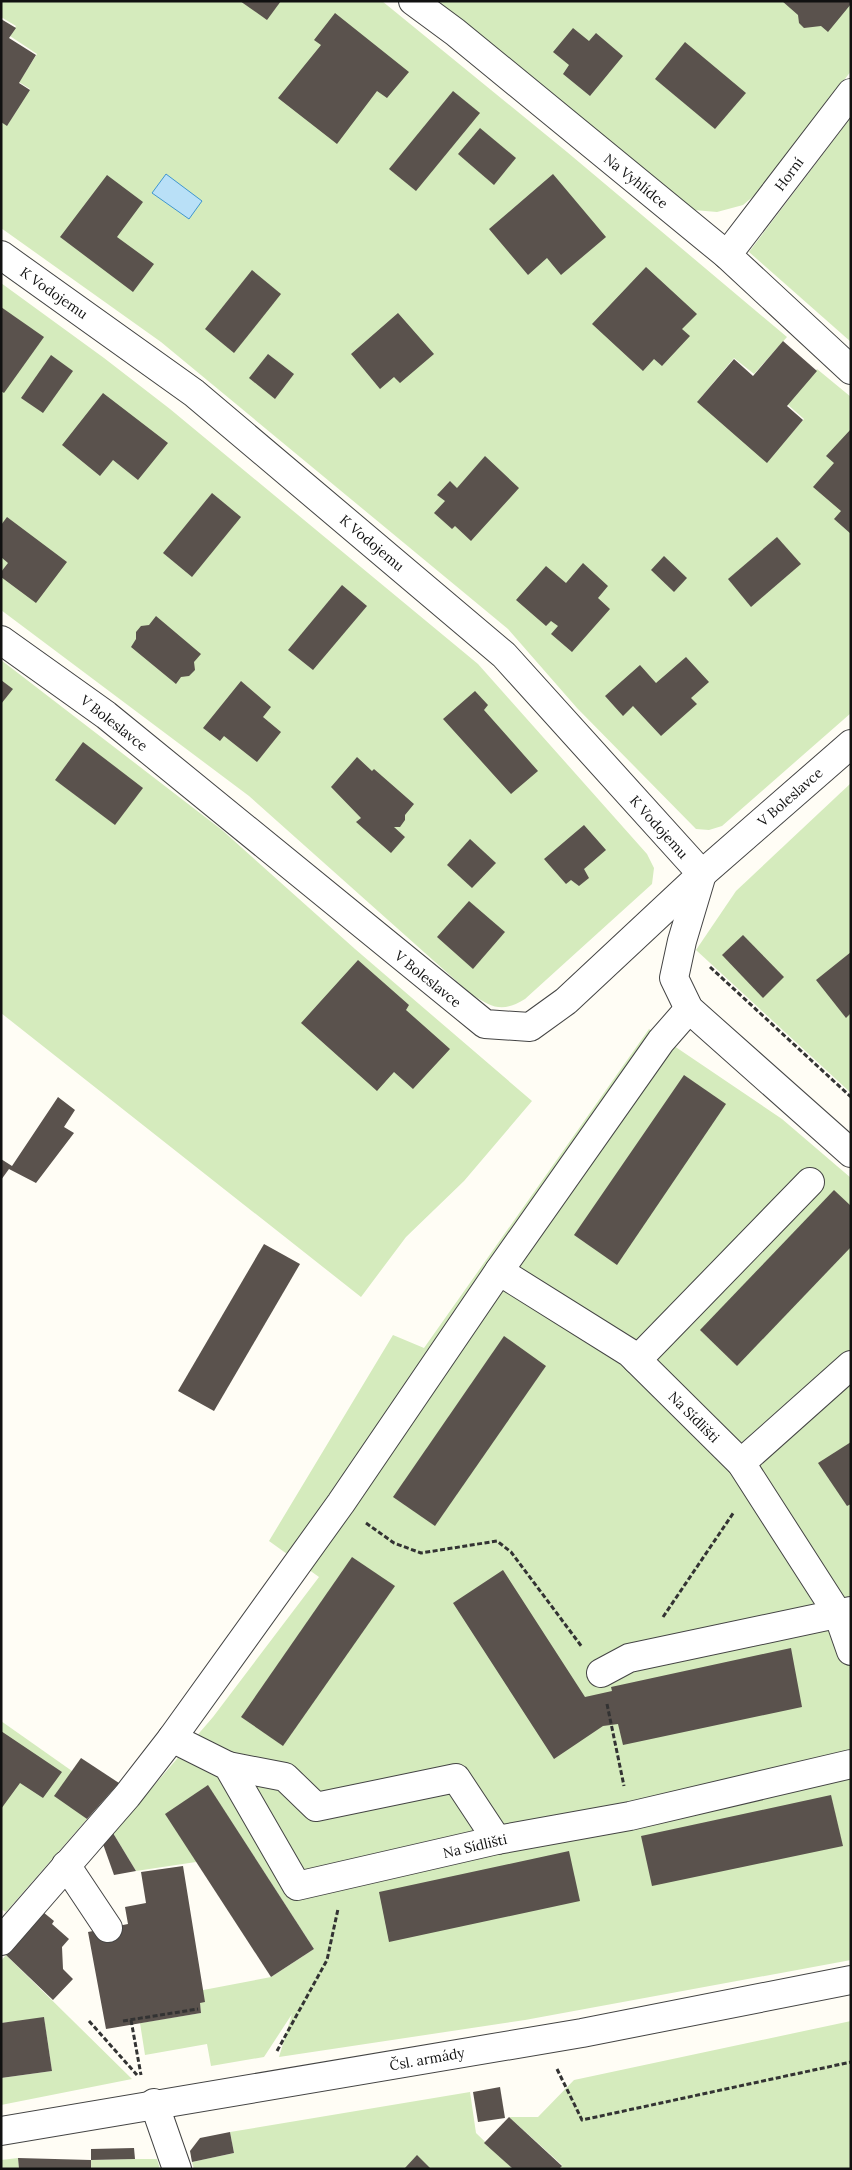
<svg xmlns="http://www.w3.org/2000/svg" width="852" height="2170" viewBox="0 0 852 2170" font-family="Lora,serif">
<style>
.green{fill:#d5ebbd}
.water{fill:#b9e0f7;stroke:#3f96cf}
.building{fill:#5a524d}
.lines{fill:none;stroke-linecap:round;stroke-linejoin:round}
.minor-casing{stroke:#444;stroke-width:30}
.path{stroke:#333;stroke-width:3;stroke-dasharray:5 2.5;stroke-linecap:butt}
.minor{stroke:#fff;stroke-width:28}
.labels{text-anchor:middle;dominant-baseline:central;stroke-width:5;stroke-linejoin:round;paint-order:stroke}
.street-label{font-size:14px;fill:#111;stroke:#fff}
</style>
<rect width="100%" height="100%" fill="#fffdf5"/>
<g class="green">
<polygon points="1,1 382,1 567,152 787,337 754,374 734,358 698,401 767,461 804,419 787,404 817,369 851,397 851,713 722,826 709,830 696,829 577,708 508,629 161,342 1,228 1,120 8,124 30,89 19,82 37,54 10,36 16,26 1,17"/>
<polygon points="435,1 851,1 851,71 762,189 743,205 717,212 694,210"/>
<polygon points="851,117 851,342 749,252"/>
<path d="M1,283L104,358L170,409L478,664L647,854L654,868L652,884L525,999C502,1013 493,1008 471,994L249,796L1,610Z"/>
<polygon points="1,660 222,830 355,949 532,1101 464,1181 406,1237 361,1297 1,1013"/>
<polygon points="851,783 851,1093 696,950 736,891"/>
<polygon points="649,1029 782,1119 851,1178 851,1960 525,2020 279,2057 292,2014 264,2057 211,2066 207,2044 145,2055 140,2023 201,2013 198,1991 271,1977 314,1949 208,1786 196,1862 136,1871 113,1833 213,1717 319,1577 269,1541 393,1335 424,1348"/>
<polygon points="1,1721 72,1771 87,1819 6,1912 1,1909"/>
<polygon points="6,1955 132,2079 1,2105 1,2078 52,2071 44,2018 1,2023 1,1961"/>
<polygon points="851,2021 851,2169 559,2169 562,2165 509,2117 538,2117 574,2080"/>
<polygon points="470,2092 476,2133 513,2169 194,2169 192,2162 234,2153 230,2132"/>
<polygon points="18,2158 19,2169 1,2169 1,2160"/>
<polygon points="135,2159 157,2159 160,2169 91,2169 91,2160"/>
</g>
<polygon class="water" points="166,174 202,201 189,219 152,193"/>
<g class="building">
<polygon points="240,1 281,1 267,20"/>
<polygon points="782,1 851,1 851,4 828,32 821,26 804,28 799,23 798,15"/>
<polygon points="335,13 409,72 387,98 377,91 337,144 278,98 321,45 314,40"/>
<polygon points="1,19 16,28 9,38 36,55 19,83 30,90 7,126 1,122"/>
<polygon points="573,28 589,41 596,33 623,56 590,96 563,74 569,65 553,52"/>
<polygon points="685,42 746,93 715,129 655,79"/>
<polygon points="453,91 480,113 416,191 389,169"/>
<polygon points="480,128 516,158 494,185 458,154"/>
<polygon points="553,174 606,237 561,275 547,258 528,275 489,229"/>
<polygon points="107,175 143,202 117,237 154,264 133,292 60,237"/>
<polygon points="646,267 697,314 682,329 690,336 662,366 654,359 643,371 592,324"/>
<polygon points="252,270 281,294 234,353 205,329"/>
<polygon points="1,307 44,337 4,393 1,391"/>
<polygon points="398,313 434,354 400,383 394,377 380,389 351,354"/>
<polygon points="783,341 817,371 787,406 803,420 767,463 697,402 734,359 753,376"/>
<polygon points="268,354 294,374 275,399 249,378"/>
<polygon points="51,355 73,371 43,413 21,398"/>
<polygon points="103,393 168,443 138,480 113,460 100,476 62,445"/>
<polygon points="851,429 851,534 834,519 841,511 813,487 834,463 826,456"/>
<polygon points="485,456 519,488 471,541 455,526 452,529 434,513 445,501 437,495 450,481 457,488"/>
<polygon points="212,493 241,517 192,577 163,553"/>
<polygon points="7,517 67,562 36,603 1,577 1,572 8,563 1,557 1,525"/>
<polygon points="777,537 801,564 751,607 728,579"/>
<polygon points="664,556 687,578 674,592 651,570"/>
<polygon points="583,563 608,586 598,598 610,609 572,652 551,634 558,626 551,621 546,626 516,600 546,566 566,583"/>
<polygon points="342,585 367,606 313,670 288,650"/>
<polygon points="156,616 201,654 194,662 195,670 189,676 181,677 176,684 131,647 136,639 136,632 141,626 149,625"/>
<polygon points="686,657 709,682 691,698 697,704 661,736 633,706 623,716 605,696 640,665 656,683"/>
<polygon points="1,680 13,689 1,704"/>
<polygon points="241,681 271,707 263,717 281,732 257,762 224,736 220,741 203,728"/>
<polygon points="475,691 488,705 484,710 538,771 511,794 443,719"/>
<polygon points="83,742 143,788 115,825 55,780"/>
<polygon points="357,757 372,771 374,769 414,804 405,815 405,820 400,827 394,827 405,837 391,853 356,822 361,818 331,787"/>
<polygon points="584,825 606,850 584,869 589,878 579,886 571,880 566,884 544,859"/>
<polygon points="470,839 496,863 472,888 447,865"/>
<polygon points="469,901 505,932 473,969 437,937"/>
<polygon points="743,935 784,977 763,998 722,955"/>
<polygon points="851,952 851,1013 846,1018 816,980"/>
<polygon points="358,960 409,1005 406,1010 450,1049 413,1089 394,1072 377,1091 301,1023"/>
<polygon points="684,1075 726,1104 617,1265 574,1235"/>
<polygon points="58,1097 75,1110 64,1127 74,1133 36,1183 9,1169 1,1180 1,1159 12,1166"/>
<polygon points="834,1190 851,1206 851,1247 737,1366 700,1330"/>
<polygon points="264,1244 300,1264 214,1411 178,1391"/>
<polygon points="504,1336 546,1366 435,1526 393,1497"/>
<polygon points="851,1442 851,1504 847,1506 818,1463"/>
<polygon points="352,1557 395,1586 283,1746 241,1717"/>
<polygon points="503,1570 585,1697 612,1691 611,1687 791,1648 802,1707 623,1745 618,1724 603,1726 554,1759 453,1603"/>
<polygon points="1,1731 62,1772 43,1798 20,1783 1,1809"/>
<polygon points="81,1758 119,1783 87,1819 54,1796"/>
<polygon points="208,1785 314,1949 271,1977 165,1814"/>
<polygon points="831,1795 843,1846 652,1886 641,1836"/>
<polygon points="113,1833 136,1871 114,1875 103,1844"/>
<polygon points="569,1851 580,1901 389,1942 379,1892"/>
<polygon points="183,1866 205,2002 200,2003 201,2013 106,2029 88,1932 128,1924 125,1907 146,1903 141,1872"/>
<polygon points="43,1912 54,1921 52,1924 69,1939 62,1947 63,1969 73,1979 53,2000 6,1955"/>
<polygon points="44,2017 52,2071 1,2078 1,2023"/>
<polygon points="500,2087 505,2118 478,2122 473,2092"/>
<polygon points="509,2117 562,2166 559,2169 513,2169 484,2143"/>
<polygon points="230,2132 234,2153 192,2162 190,2151 200,2138"/>
<polygon points="134,2148 135,2159 91,2160 91,2169 19,2169 18,2158 91,2160 91,2149"/>
<polygon points="417,2155 431,2169 404,2169"/>
</g>
<g class="lines">
<defs>
<g id="minor">
<polyline points="413,1 455,32 727,255 851,370"/>
<polyline points="1,255 194,393 504,655 702,874 682,941 674,978 689,1009 851,1153"/>
<polyline points="727,255 851,93"/>
<polyline points="1,640 106,715 485,1024 530,1027 566,1001 702,874 851,744"/>
<polyline points="499,1271 630,1353 741,1463 838,1614 851,1651"/>
<polyline points="637,1360 810,1182"/>
<polyline points="741,1463 851,1365"/>
<polyline points="601,1673 629,1658 851,1611"/>
<polyline points="172,1738 228,1766 297,1886 497,1840 630,1816 851,1764"/>
<polyline points="228,1766 285,1777 316,1807 456,1778 497,1840"/>
<polyline points="66,1865 108,1928"/>
<polyline points="1,1941 127,1796 172,1738 341,1503 499,1271 661,1041 689,1009"/>
<polyline points="154,2103 177,2169"/>
<polyline points="1,2131 582,2033 851,1980"/>
</g>
</defs>
<use href="#minor" class="minor-casing"/>
<g class="path">
<polyline points="710,967 851,1097"/>
<polyline points="366,1523 394,1543 421,1553 497,1541 511,1552 582,1647"/>
<polyline points="663,1617 734,1512"/>
<polyline points="607,1704 624,1786"/>
<polyline points="131,2020 141,2075"/>
<polyline points="89,2021 137,2075"/>
<polyline points="123,2021 198,2009"/>
<polyline points="277,2051 327,1960 338,1909"/>
<polyline points="557,2069 582,2120 851,2062"/>
</g>
<use href="#minor" class="minor"/>
</g>
<g class="labels">
<g class="street-label">
<text transform="translate(789 174) rotate(-53)">Horní</text>
<text transform="translate(636 181) rotate(39)">Na Vyhlídce</text>
<text transform="translate(54 293) rotate(35)">K Vodojemu</text>
<text transform="translate(372 543) rotate(40)">K Vodojemu</text>
<text transform="translate(114 723) rotate(38)">V Boleslavce</text>
<text transform="translate(790 797) rotate(-41)">V Boleslavce</text>
<text transform="translate(659 827) rotate(48)">K Vodojemu</text>
<text transform="translate(428 979) rotate(39)">V Boleslavce</text>
<text transform="translate(694 1417) rotate(45)">Na Sídlišti</text>
<text transform="translate(475 1846) rotate(-13)">Na Sídlišti</text>
<text transform="translate(427 2059) rotate(-10)">Čsl. armády</text>
</g>
</g>
<rect width="852" height="2170" fill="none" stroke="#111111" stroke-width="5"/>
</svg>
